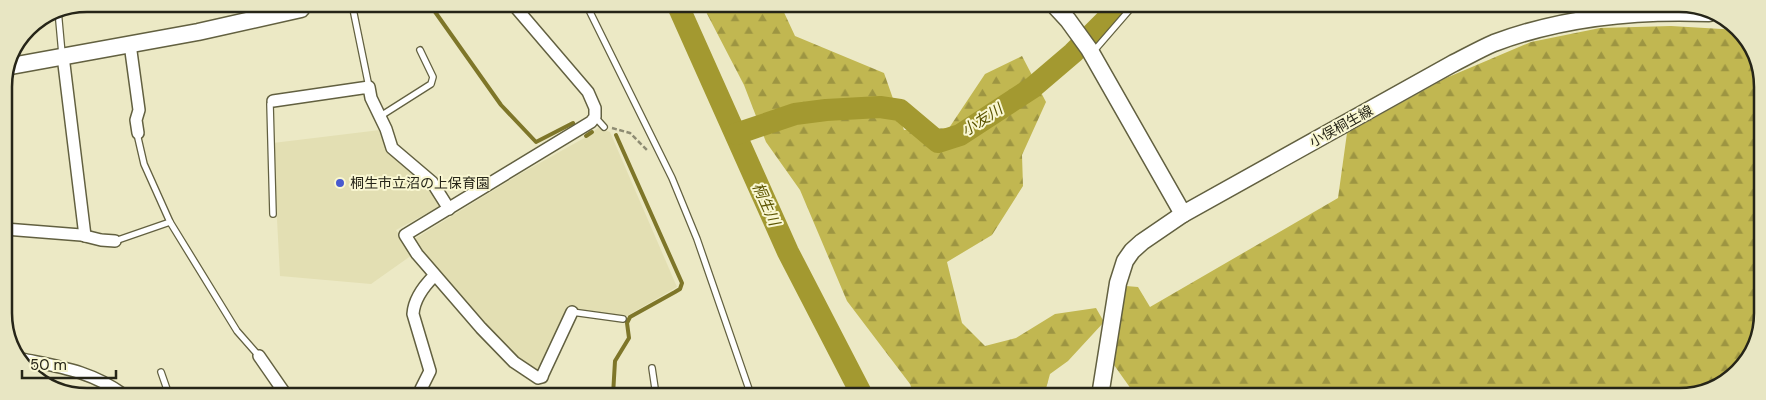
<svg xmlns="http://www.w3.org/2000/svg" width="1766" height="400" viewBox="0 0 1766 400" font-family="'DM Sans','Noto Sans JP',sans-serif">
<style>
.built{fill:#e3dfb3}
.forest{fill:url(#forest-firs)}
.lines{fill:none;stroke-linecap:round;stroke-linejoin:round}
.stream{stroke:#7e7629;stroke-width:4}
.river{stroke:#a39930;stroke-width:22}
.lane-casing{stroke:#626040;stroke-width:8}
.street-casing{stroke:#626040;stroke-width:14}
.secondary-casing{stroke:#626040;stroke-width:19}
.path{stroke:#8e8c73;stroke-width:2.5;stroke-dasharray:5 2.5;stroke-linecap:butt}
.lane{stroke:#fff;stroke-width:5.5}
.street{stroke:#fff;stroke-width:11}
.secondary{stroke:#fff;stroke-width:16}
.poi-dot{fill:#485acf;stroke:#f9f7d2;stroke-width:2}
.labels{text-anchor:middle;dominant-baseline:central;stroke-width:4;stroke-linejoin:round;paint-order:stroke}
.street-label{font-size:14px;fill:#262518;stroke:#f9f7d2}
.poi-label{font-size:14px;fill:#262518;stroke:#f9f7d2;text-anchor:start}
.water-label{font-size:15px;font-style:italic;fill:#5b5401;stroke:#f9f7d2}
.rim{fill:none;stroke:#262518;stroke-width:2.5}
</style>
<defs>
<pattern id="forest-firs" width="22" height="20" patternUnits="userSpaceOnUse" patternTransform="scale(1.25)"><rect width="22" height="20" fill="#c1b751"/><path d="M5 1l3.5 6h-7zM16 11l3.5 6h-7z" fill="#9d9542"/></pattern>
</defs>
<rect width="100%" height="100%" fill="#ece9c5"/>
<g class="built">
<polygon points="598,128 610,132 677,287 625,317 571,308 541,371 536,372 518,361 438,276 415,241 416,238 520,174 586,137"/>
<polygon points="380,130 390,154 431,187 442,205 396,230 412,255 371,284 280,276 273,143"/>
</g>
<g class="forest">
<polygon points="704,8 782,8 795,36 884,73 904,130 949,128 985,74 1022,56 1046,102 1022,155 1023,186 992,235 947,262 962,323 985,346 1016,338 1055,314 1096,308 1104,322 1068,361 1050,374 1044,396 914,395 910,384 847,301 800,190 766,142 744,85"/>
<polygon points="1671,26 1739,30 1761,71 1761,329 1734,376 1684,396 1177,396 1162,391 1160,396 1136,396 1114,365 1126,286 1138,287 1150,307 1338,198 1347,133 1446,78 1531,42 1600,28"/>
</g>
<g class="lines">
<g class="stream">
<polyline points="433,9 501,105 536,142 573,123"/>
<polyline points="586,136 592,132"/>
<polyline points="613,395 615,361 629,338 627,323 630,317 675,292 680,289 682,283 616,135"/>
</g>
<g class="river">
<polyline points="679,8 788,252 862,395"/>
<polyline points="736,134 795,114 826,110 880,107 900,110 938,142 960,135 1032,88 1073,53 1119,7"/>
</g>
<defs>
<g id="lane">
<polyline points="588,8 672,178 697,239 751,395"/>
<polyline points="353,9 369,87"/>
<polyline points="58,10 62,54"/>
<polyline points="1093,52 1132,7"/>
<polyline points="379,117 431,84 433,77 420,50"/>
<polyline points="595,117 604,127"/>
<polyline points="138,133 138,138 144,164 170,222 237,331 259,356"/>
<polyline points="273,214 270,104 273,101"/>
<polyline points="115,241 170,222"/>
<polyline points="572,312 623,319"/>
<polyline points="652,368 656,395"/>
<polyline points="161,372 169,395"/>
</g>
<g id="street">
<polyline points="517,9 588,92 595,108 595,117 591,122 405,235 417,254 481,328 514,362 538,378 542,377 543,374 572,312"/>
<polyline points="130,44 139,110 136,120 138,133"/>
<polyline points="63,56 85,236"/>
<polyline points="273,101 369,87 371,98 386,129 392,148 432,182 449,209"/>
<polyline points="5,229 81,235 101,240 115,241"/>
<polyline points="259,356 286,395"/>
<path d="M22,359C60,367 91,371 124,395"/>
<path d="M420,395L421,389L430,371L413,314C414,299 424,286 434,276"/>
<polyline points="579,395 579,394"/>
</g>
<g id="secondary">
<polyline points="1056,7 1068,20 1089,49 1183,214"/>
<polyline points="11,66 198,32 301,9"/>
<path d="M1100,396L1118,283L1125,261L1132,251L1142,242L1183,214L1452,64C1466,57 1480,49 1494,43C1563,17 1635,10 1709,13"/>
</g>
</defs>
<use href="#lane" class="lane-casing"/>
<use href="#street" class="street-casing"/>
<use href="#secondary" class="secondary-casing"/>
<polyline class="path" points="612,128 630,133 648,151"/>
<use href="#lane" class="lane"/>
<use href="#street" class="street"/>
<use href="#secondary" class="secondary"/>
</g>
<circle class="poi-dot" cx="340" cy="183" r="5"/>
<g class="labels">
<g class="street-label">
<text transform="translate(1341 126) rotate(-29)">小俣桐生線</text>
</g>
<g class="poi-label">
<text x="350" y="183">桐生市立沼の上保育園</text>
</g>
<g class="water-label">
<text transform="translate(982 120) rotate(-33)">小友川</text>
<text transform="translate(766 204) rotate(66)">桐生川</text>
</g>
</g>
<path d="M0 0H1766V400H0ZM87 12H1679A75 75 0 0 1 1754 87V313A75 75 0 0 1 1679 388H87A75 75 0 0 1 12 313V87A75 75 0 0 1 87 12Z" fill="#e8e6c3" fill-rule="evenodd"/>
<path class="rim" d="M87 12H1679A75 75 0 0 1 1754 87V313A75 75 0 0 1 1679 388H87A75 75 0 0 1 12 313V87A75 75 0 0 1 87 12Z"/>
<path d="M22 370v8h94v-8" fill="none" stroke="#262518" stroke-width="2.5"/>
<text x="30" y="370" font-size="15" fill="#262518" stroke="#f9f7d2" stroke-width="4" paint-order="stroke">50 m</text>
</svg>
